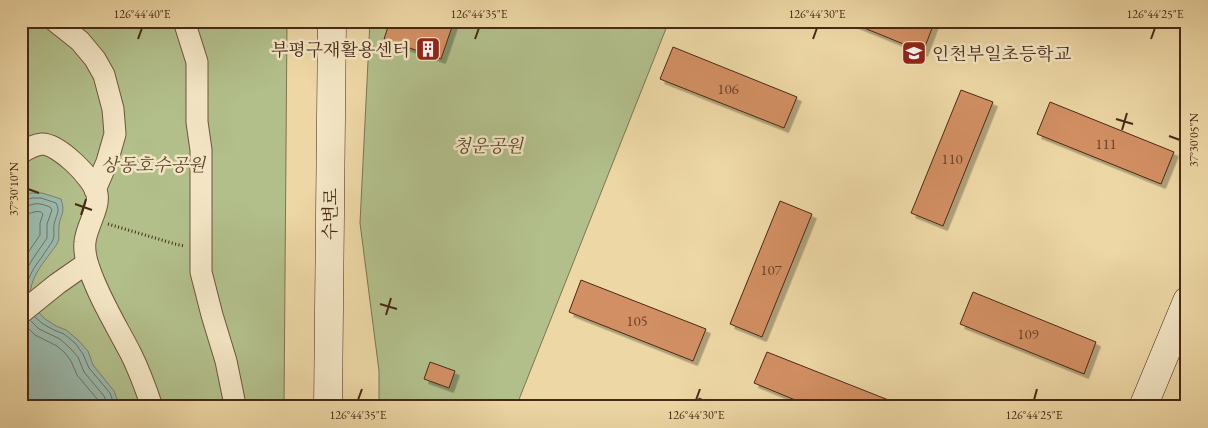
<svg xmlns="http://www.w3.org/2000/svg" width="1208" height="428" viewBox="0 0 1208 428" font-family="'EB Garamond','Noto Serif KR',serif">
<style>
.green{fill:#b2bf8b;stroke:#7d7450}
.water{fill:#9ab9ac;stroke:#797f70}
.lines{fill:none;stroke-linecap:round;stroke-linejoin:round}
.shore{stroke:#717161;stroke-width:1}
.building{fill:#d28f63;stroke:#482916;filter:url(#shadow)}
.street-casing{stroke:#71543a;stroke-width:23}
.secondary-casing{stroke:#482916;stroke-width:29}
.path{stroke:#482916;stroke-width:3;stroke-dasharray:1 2.5;stroke-linecap:butt}
.street{stroke:#f3e5c4;stroke-width:21}
.secondary{stroke:#f3e5c4;stroke-width:28}
.ticks{fill:none;stroke:#482916;stroke-width:2}
.labels{text-anchor:middle;dominant-baseline:central;stroke-width:5;stroke-linejoin:round;paint-order:stroke}
.number-label{font-size:15px;fill:#6a4229}
.poi-label{font-size:18px;fill:#482916;stroke:#f3e5c4;text-anchor:end}
.park-label{font-size:18px;font-style:italic;fill:#5d472d;stroke:#f3e5c4}
.street-label{font-size:18px;fill:#482916;stroke:#f3e5c4}
.neatline{fill:none;stroke:#482916;stroke-width:2}
.ticks-label{font-size:12px;text-anchor:middle;fill:#482916}
</style>
<defs>
<filter id="shadow"><feDropShadow dx="4.5" dy="4.5" stdDeviation="0" flood-color="#0004"/></filter>
</defs>
<rect width="100%" height="100%" fill="#edd7a5"/>
<filter id="stains"><feTurbulence type="fractalNoise" baseFrequency=".004" numOctaves="4"/><feColorMatrix values="0 0 0 0 .2 0 0 0 0 .09 0 0 0 0 .02 0 0 0 .5 -.17"/></filter>
<radialGradient id="worn" r=".72"><stop offset=".6" stop-color="#630" stop-opacity="0"/><stop offset="1" stop-color="#630" stop-opacity=".3"/></radialGradient>
<g class="green">
<polygon points="21,21 287,21 284,407 21,407"/>
<polygon points="370,21 669,21 516,407 379,407 379,371 360,223"/>
</g>
<path class="water" d="M31,193H42L61,199C66,214 60,214 59,226C58,232 60,237 58,242C55,248 50,253 46,259C35,273 30,284 29,302L45,319L56,326L66,330L78,340L88,351L93,365L114,391L120,407H21V197Z"/>
<g class="lines">
<g class="shore">
<path d="M21,201L32,198H41L56,203C61,211 55,217 54,225C53,230 55,235 53,240C50,246 45,251 42,257C33,268 26,281 24,295"/>
<path d="M21,208C26,207 29,205 34,204C39,203 45,205 50,207L52,210L47,224V238L32,260L21,279"/>
<path d="M21,215C29,215 34,210 41,212L43,214L40,223V235L21,263"/>
<polyline points="35,317 43,324 54,330 64,334 75,343 83,354 89,368 110,393 115,407"/>
<polyline points="31,321 39,329 60,339 70,348 78,357 84,372 104,396 109,407"/>
<polyline points="24,324 35,335 57,346 65,353 71,361 77,375 98,400 101,407"/>
</g>
</g>
<g class="building">
<polygon points="390,21 454,21 441,59 384,39"/>
<polygon points="847,21 929,21 934,23 923,52"/>
<polygon points="673,47 797,97 784,128 660,79"/>
<polygon points="961,90 993,102 943,226 911,213"/>
<polygon points="1050,102 1174,152 1161,184 1037,134"/>
<polygon points="780,201 812,214 762,337 730,324"/>
<polygon points="581,280 706,329 693,361 569,312"/>
<polygon points="973,292 1096,342 1084,374 960,324"/>
<polygon points="767,352 891,401 889,407 812,407 754,383"/>
<polygon points="430,362 455,371 449,388 424,379"/>
<polygon points="699,398 720,407 696,407"/>
</g>
<g class="lines">
<defs>
<g id="street">
<polyline points="55,21 80,41 95,59 104,75 113,109 115,134 107,162 95,190"/>
<polyline points="184,21 197,62 197,122 201,150 201,272 212,315 226,361 234,400 234,407"/>
<path d="M21,153C28,148 34,145 42,144C59,144 93,178 97,194C100,208 86,227 85,242C84,249 86,261 89,268C99,298 116,325 131,354C139,370 146,389 152,407"/>
<polyline points="21,313 57,284 87,263"/>
</g>
<g id="secondary">
<polyline points="328,407 332,21"/>
<polyline points="1143,407 1187,301"/>
</g>
</defs>
<use href="#street" class="street-casing"/>
<use href="#secondary" class="secondary-casing"/>
<polyline class="path" points="108,224 175,244 184,246"/>
<use href="#street" class="street"/>
<use href="#secondary" class="secondary"/>
</g>
<path class="ticks" d="M138,39L142,28M475,39L479,28M813,39L817,28M1151,39L1155,28M1116,119L1133,124M1122,130L1127,113M1169,136L1180,140M28,189L39,193M75,204L92,210M81,215L86,199M380,304L397,309M386,315L391,298M358,400L362,389M696,400L700,389M1034,400L1037,389"/>
<defs>
<symbol id="building-square" viewBox="-11 -11 22 22"><rect x="-9" y="-9" width="18" height="18" rx="4" fill="#8f2418" stroke="#f3e5c4"/><path d="M-4-6H4V6H1V3H-1V6H-4ZM-2.5-4.3h1.7v1.8h-1.7ZM.8-4.3h1.7v1.8H.8ZM-2.5-1h1.7V.8h-1.7ZM.8-1h1.7V.8H.8Z" fill="#fff"/></symbol>
<symbol id="school-square" viewBox="-11 -11 22 22"><rect x="-9" y="-9" width="18" height="18" rx="4" fill="#8f2418" stroke="#f3e5c4"/><path d="M0-5L7-2L0 1L-7-2ZM-4 1L0 2.5L4 1V4Q0 6-4 4Z" fill="#fff"/></symbol>
</defs>
<g fill-rule="evenodd">
<use href="#building-square" x="414" y="35" width="28" height="28"/>
<use href="#school-square" x="900" y="39" width="28" height="28"/>
</g>
<g class="labels">
<g class="number-label">
<text x="728" y="88">106</text>
<text x="1106" y="143">111</text>
<text x="952" y="158">110</text>
<text x="771" y="269">107</text>
<text x="637" y="320">105</text>
<text x="1028" y="333">109</text>
</g>
<g class="poi-label">
<text x="410" y="49">부평구재활용센터</text>
<text x="932" y="53" text-anchor="start">인천부일초등학교</text>
</g>
<g class="park-label">
<text x="488" y="145">청운공원</text>
<text x="153" y="164">상동호수공원</text>
</g>
<g class="street-label">
<text transform="translate(330 214) rotate(-89)">수변로</text>
</g>
</g>
<rect width="1208" height="428" fill="none" stroke="#edd7a5" stroke-width="55"/>
<rect x="28" y="28" width="1152" height="372" class="neatline"/>
<g class="ticks-label">
<text x="142" y="18">126°44'40"E</text>
<text x="479" y="18">126°44'35"E</text>
<text x="817" y="18">126°44'30"E</text>
<text x="1155" y="18">126°44'25"E</text>
<text transform="translate(1194 140) rotate(-90)" y="4">37°30'05"N</text>
<text transform="translate(14 189) rotate(-90)" y="4">37°30'10"N</text>
<text x="358" y="419">126°44'35"E</text>
<text x="696" y="419">126°44'30"E</text>
<text x="1034" y="419">126°44'25"E</text>
</g>
<rect width="100%" height="100%" filter="url(#stains)"/>
<rect width="100%" height="100%" fill="url(#worn)"/>
</svg>
